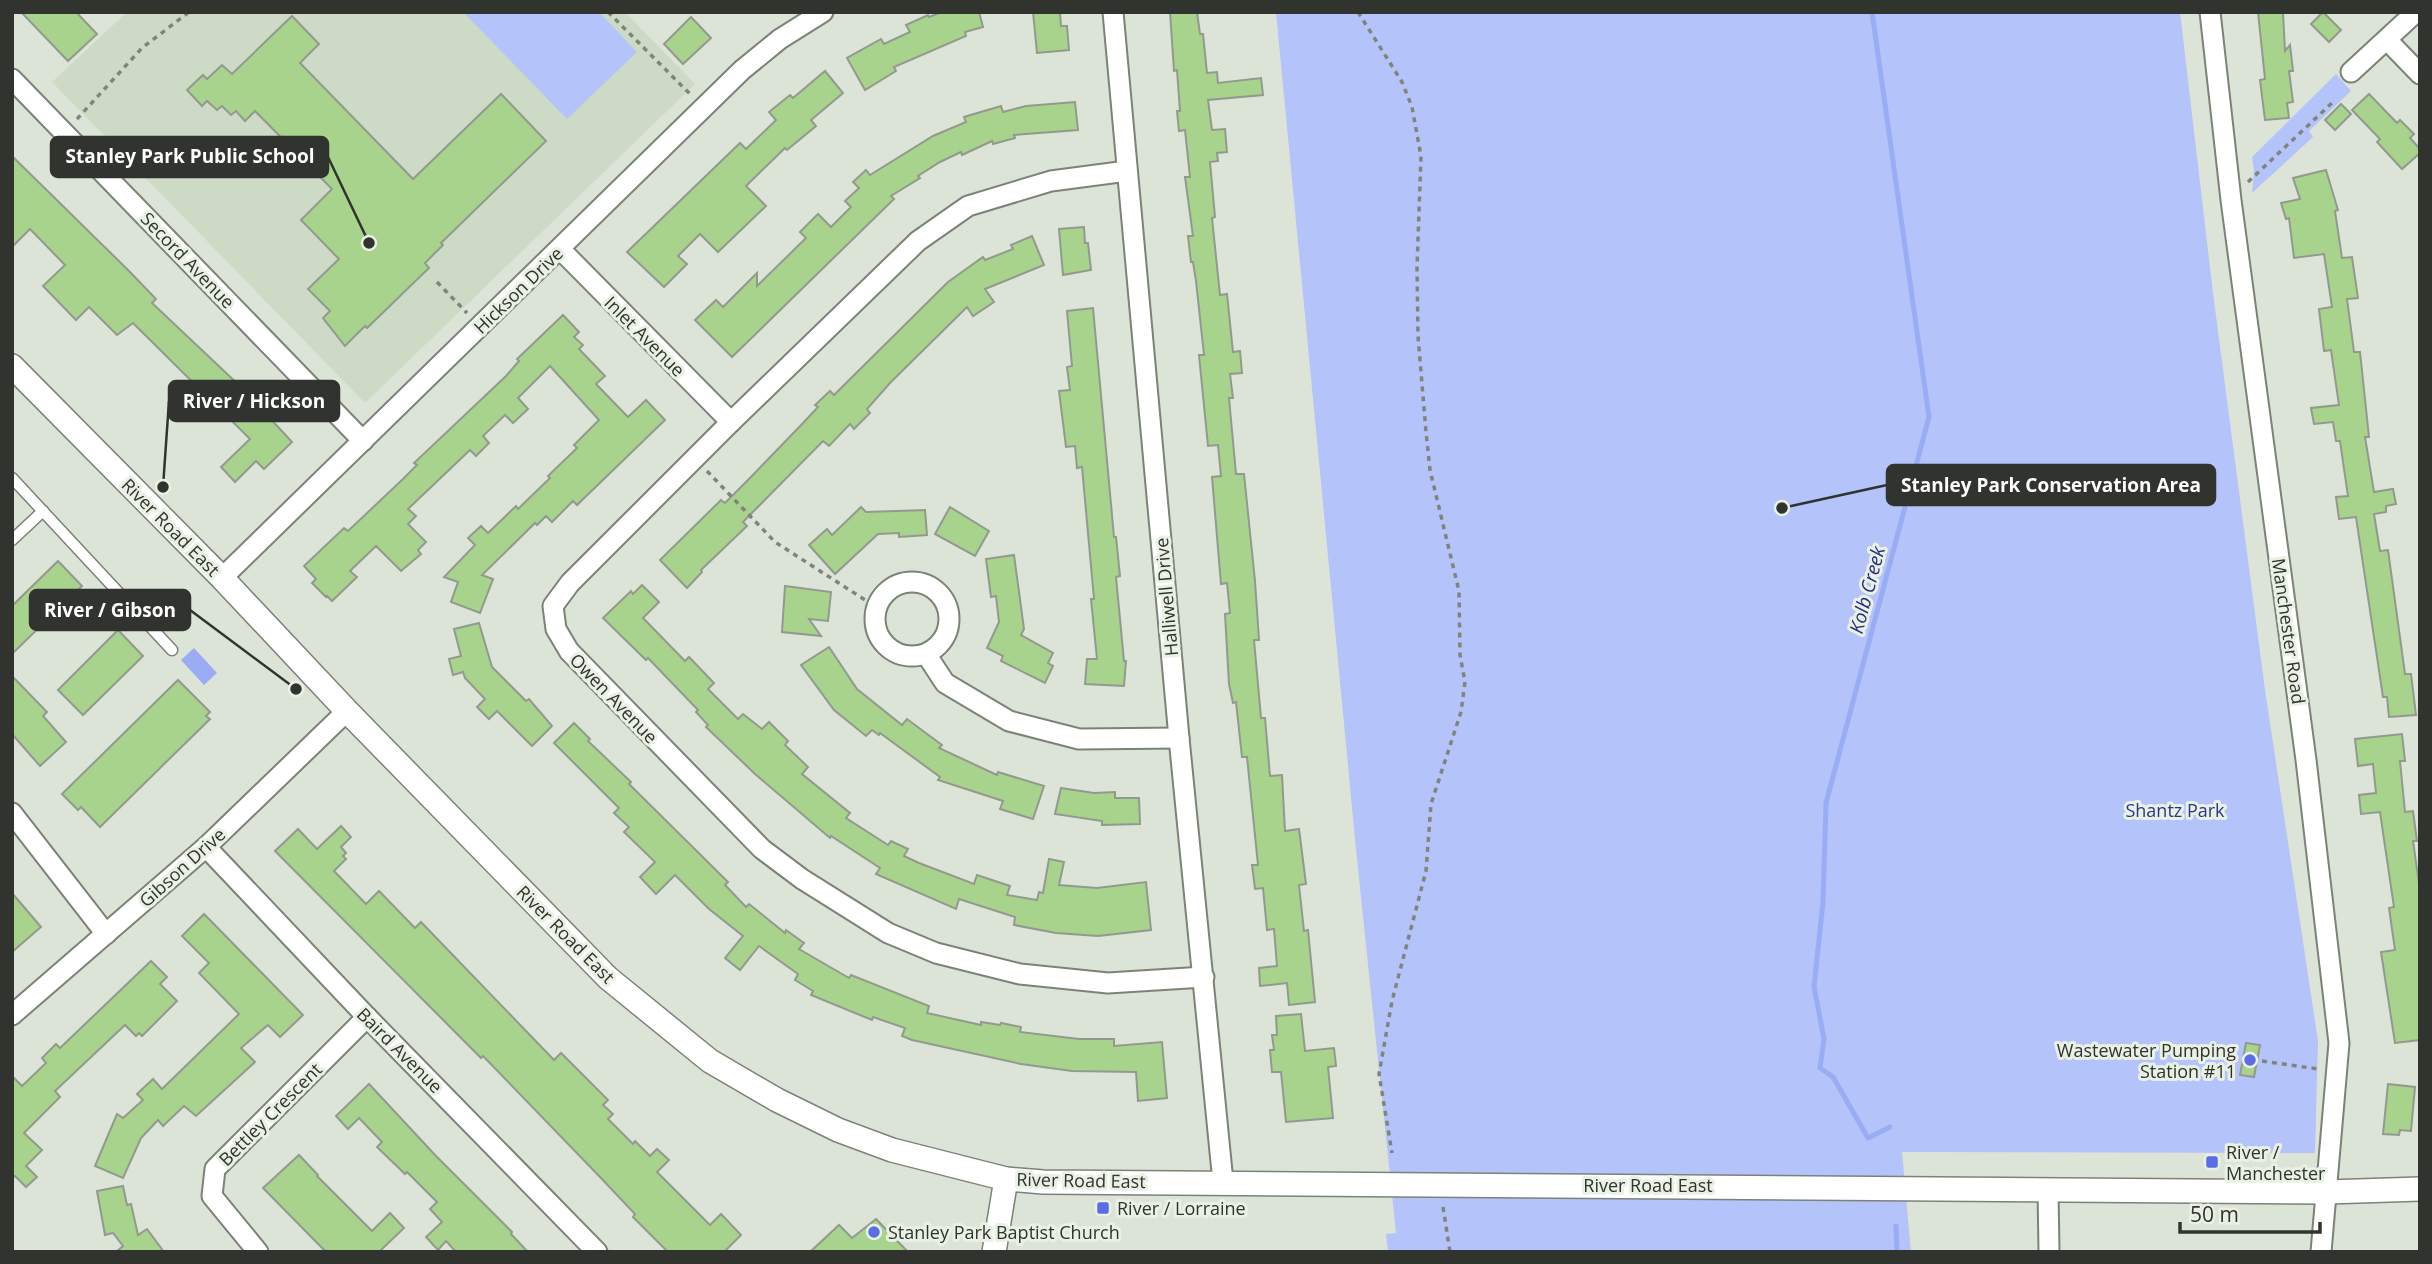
<svg xmlns="http://www.w3.org/2000/svg" width="2432" height="1264" viewBox="0 0 2432 1264" font-family="'Open Sans',sans-serif">
<style>
.built{fill:#cddac6}
.green{fill:#b4c3fa}
.water{fill:#9aacf4}
.lines{fill:none;stroke-linecap:round;stroke-linejoin:round}
.stream{stroke:#9aacf4;stroke-width:5}
.building{fill:#a7d38c;stroke:#929a8e;stroke-width:2}
.service-casing{stroke:#7b8377;stroke-width:13}
.minor-casing{stroke:#7b8377;stroke-width:23}
.tertiary-casing{stroke:#7b8377;stroke-width:26}
.path{stroke:#80857c;stroke-width:3.5;stroke-dasharray:5 5;stroke-linecap:butt}
.service{stroke:#fff;stroke-width:10}
.minor{stroke:#fff;stroke-width:19}
.tertiary{stroke:#fff;stroke-width:23}
.poi-dot{fill:#5b6de4;stroke:#e9f1e4;stroke-width:2.5}
.labels{text-anchor:middle;dominant-baseline:central;stroke-width:6;stroke-linejoin:round;paint-order:stroke}
.street-label{font-size:18px;fill:#30332e;stroke:#e9f1e4}
.park-label{font-size:18px;fill:#2c3688;stroke:#e9f1e4}
.poi-label{font-size:18px;fill:#30332e;stroke:#e9f1e4;text-anchor:start}
.water-label{font-size:19px;font-style:italic;fill:#262e80;stroke:#e9f1e4}
.leader{fill:none;stroke:#30332e;stroke-width:2.5}
.callout-dot{fill:#30332e;stroke:#e9f1e4;stroke-width:2.5}
.callout{fill:#30332e;stroke:#30332e;stroke-width:2.5}
.callout-label{font-size:19px;text-anchor:middle;font-weight:bold;fill:#fff}
</style>
<rect width="100%" height="100%" fill="#dce4d7"/>
<polygon class="built" points="127,12 625,12 695,84 365,403 52,82"/>
<g class="green">
<polygon points="463,12 599,12 637,52 567,119"/>
<polygon points="1276,12 2180,12 2213,293 2265,690 2318,1041 2315,1153 1902,1152 1911,1252 1388,1252 1386,1234 1396,1233 1356,849"/>
<polygon points="2336,74 2351,91 2309,131 2313,137 2252,193 2254,171 2252,157"/>
</g>
<polygon class="water" points="194,648 217,673 204,685 181,660"/>
<g class="lines">
<g class="stream">
<polyline points="1872,12 1929,417 1826,803 1823,902 1814,987 1824,1039 1820,1068 1833,1077 1868,1138 1890,1127"/>
<polyline points="1896,1226 1897,1252"/>
</g>
</g>
<g class="building">
<polygon points="21,12 76,12 97,34 68,61"/>
<polygon points="942,12 979,12 983,27 965,32 966,36 894,67 896,71 865,90 847,58 881,39 884,44 910,32 906,25 928,15 929,17"/>
<polygon points="1033,12 1060,12 1061,26 1067,26 1069,50 1037,53"/>
<polygon points="1170,12 1197,12 1200,34 1203,34 1207,73 1217,72 1218,83 1261,78 1263,95 1208,100 1212,130 1225,129 1227,152 1217,153 1218,161 1210,162 1215,217 1212,218 1220,295 1227,294 1233,352 1240,351 1242,373 1230,374 1233,398 1229,398 1236,474 1244,474 1255,581 1259,640 1254,640 1261,718 1265,718 1270,776 1282,775 1285,831 1299,829 1306,884 1299,885 1304,931 1308,930 1315,1002 1289,1005 1287,983 1260,986 1259,968 1277,966 1274,929 1267,930 1263,888 1255,889 1252,865 1258,865 1247,757 1242,757 1236,702 1233,703 1229,684 1225,614 1230,613 1227,583 1221,584 1212,477 1221,476 1218,445 1208,446 1199,355 1204,355 1196,281 1193,262 1191,262 1188,236 1193,236 1185,177 1190,177 1185,130 1179,131 1177,111 1180,111 1177,70 1174,71"/>
<polygon points="2258,12 2283,12 2285,51 2290,45 2293,71 2289,71 2293,102 2287,103 2289,118 2265,120 2260,80 2265,79"/>
<polygon points="2323,12 2341,30 2329,42 2311,24"/>
<polygon points="292,16 319,44 300,63 413,179 501,94 546,141 441,243 443,245 425,263 429,268 367,328 365,326 345,346 323,318 330,311 308,289 339,259 301,220 332,189 255,111 245,121 236,111 231,115 222,106 217,110 207,101 202,106 187,90 203,75 207,79 222,65 232,74"/>
<polygon points="691,17 711,38 683,64 664,44"/>
<polygon points="825,71 843,93 811,120 816,126 787,150 785,148 746,186 766,206 718,252 700,234 678,256 687,264 664,287 627,252 740,143 746,149 776,120 769,112 790,95 793,98"/>
<polygon points="2369,94 2397,123 2400,120 2414,134 2410,138 2420,149 2420,153 2402,169 2377,142 2380,139 2352,110"/>
<polygon points="1075,102 1078,130 1014,135 1015,138 993,144 992,141 962,155 961,152 940,162 918,176 920,178 891,196 894,199 732,357 695,320 716,300 723,307 757,273 757,286 806,238 800,232 818,214 831,227 851,207 845,201 859,188 853,182 866,170 870,175 933,136 966,122 964,117 1001,106 1003,112 1026,106"/>
<polygon points="2341,104 2351,114 2335,130 2325,120"/>
<polygon points="12,156 128,270 156,299 152,303 242,388 292,442 264,469 256,461 235,482 221,467 250,439 133,323 117,335 89,307 76,320 43,286 65,265 30,229 12,247"/>
<polygon points="2326,170 2338,210 2335,211 2342,258 2352,257 2358,298 2347,299 2354,352 2360,352 2369,437 2365,437 2374,492 2393,489 2396,504 2386,506 2386,512 2374,514 2380,551 2388,550 2405,674 2411,674 2416,715 2389,717 2387,697 2383,697 2356,517 2339,519 2336,497 2348,496 2340,441 2336,441 2333,422 2314,424 2311,408 2339,405 2331,350 2324,351 2319,309 2332,307 2324,254 2294,258 2289,218 2286,219 2281,203 2300,199 2293,178"/>
<polygon points="1084,227 1085,243 1088,243 1091,270 1063,275 1059,229"/>
<polygon points="1032,236 1044,265 985,289 994,302 973,316 967,307 890,383 867,409 870,413 854,429 850,424 829,446 823,441 743,522 747,526 701,570 702,572 687,588 660,560 721,500 725,503 748,480 804,422 818,407 815,405 830,391 834,395 948,282 983,257 985,260 1013,249 1011,245"/>
<polygon points="1093,308 1114,537 1116,537 1120,576 1116,577 1124,661 1126,661 1124,686 1085,684 1087,659 1097,659 1091,599 1094,599 1082,467 1077,468 1075,446 1066,447 1059,391 1070,390 1067,367 1072,366 1067,311"/>
<polygon points="563,315 579,332 574,337 583,345 579,349 605,376 596,384 628,417 646,400 665,420 577,505 573,501 552,522 546,516 537,525 535,523 482,575 493,579 480,613 451,602 458,582 444,577 475,545 468,538 481,526 488,533 516,506 518,509 550,478 548,476 577,448 574,445 599,420 550,366 518,398 528,409 513,423 505,415 483,436 489,443 476,456 470,450 408,509 416,516 408,524 426,542 418,550 421,554 401,571 376,546 350,571 357,577 332,601 327,596 326,597 312,583 316,579 304,566 344,528 348,531 403,479 417,465 414,463 506,376 519,361 517,359"/>
<polygon points="861,507 866,512 925,510 927,535 899,537 899,533 878,534 835,574 809,545 827,529 832,535"/>
<polygon points="950,507 989,531 975,556 935,534"/>
<polygon points="1014,555 1024,629 1021,635 1053,653 1048,663 1053,666 1045,683 1001,661 1003,656 987,648 999,622 996,596 991,597 986,559"/>
<polygon points="58,561 82,586 12,654 12,606"/>
<polygon points="642,585 659,602 643,618 685,661 689,657 714,683 708,689 738,719 743,714 762,729 769,722 788,741 785,745 808,767 802,774 850,813 846,818 888,845 891,841 908,849 904,856 919,863 974,884 977,875 1010,886 1007,895 1037,900 1039,892 1043,893 1049,859 1064,862 1059,885 1097,888 1146,882 1151,930 1098,936 1056,933 1014,925 1015,917 959,899 956,909 876,874 880,868 831,836 830,838 755,774 706,727 708,725 696,712 698,710 648,658 646,660 603,618 631,591 633,594"/>
<polygon points="785,586 831,592 828,621 809,619 821,636 782,632"/>
<polygon points="479,623 492,667 526,701 529,699 552,726 532,746 497,711 489,719 477,707 485,699 465,678 463,672 453,675 449,659 461,656 454,629"/>
<polygon points="118,630 143,656 83,715 58,690"/>
<polygon points="829,647 857,689 902,725 907,719 942,745 939,748 997,775 998,772 1044,786 1033,819 1000,809 1003,801 938,780 940,777 880,733 879,735 872,730 866,736 834,710 801,665"/>
<polygon points="12,676 47,712 43,716 66,742 40,766 12,734"/>
<polygon points="178,680 210,712 206,716 210,719 100,827 81,807 78,810 62,794"/>
<polygon points="574,723 590,739 588,741 631,782 629,784 728,882 725,885 746,907 749,904 785,933 786,930 804,943 799,949 849,978 851,975 929,1006 927,1013 981,1025 981,1022 1000,1025 1001,1023 1021,1027 1020,1032 1079,1039 1114,1039 1114,1046 1162,1042 1167,1098 1138,1101 1136,1072 1072,1071 1021,1064 912,1040 902,1036 905,1028 873,1017 872,1020 811,995 813,991 795,980 798,974 759,946 740,970 725,958 743,936 709,909 675,875 656,894 640,877 655,862 624,832 629,827 614,813 619,808 554,743"/>
<polygon points="2402,734 2405,761 2400,761 2405,812 2413,811 2417,841 2413,841 2420,890 2420,1040 2395,1043 2381,952 2395,950 2389,908 2394,907 2380,812 2361,814 2359,795 2376,793 2373,764 2358,766 2355,739"/>
<polygon points="1061,788 1094,793 1115,792 1115,798 1139,798 1140,824 1102,825 1102,821 1055,814"/>
<polygon points="341,826 351,837 341,847 346,853 343,856 346,859 334,871 366,904 379,891 415,928 421,922 554,1060 561,1053 608,1100 603,1105 613,1114 608,1119 633,1144 635,1141 650,1156 657,1149 669,1160 657,1172 710,1225 721,1214 741,1235 724,1252 668,1252 633,1217 635,1214 600,1177 483,1056 481,1058 275,851 298,829 317,849"/>
<polygon points="12,893 41,927 12,952"/>
<polygon points="204,914 303,1015 280,1037 268,1025 241,1048 255,1062 196,1116 184,1106 163,1126 158,1120 141,1138 123,1178 95,1166 117,1114 123,1118 143,1100 137,1094 153,1079 162,1089 239,1014 199,973 209,963 182,936"/>
<polygon points="151,961 167,977 160,984 177,1001 142,1036 139,1033 136,1036 125,1025 55,1091 60,1097 24,1133 42,1150 26,1166 37,1177 26,1187 15,1176 12,1178 12,1076 22,1086 46,1063 42,1058 56,1044 60,1048"/>
<polygon points="1301,1014 1305,1051 1334,1048 1336,1066 1328,1067 1333,1118 1286,1122 1281,1072 1272,1072 1270,1050 1274,1050 1272,1035 1277,1035 1276,1016"/>
<polygon points="2246,1043 2260,1045 2254,1077 2240,1075"/>
<polygon points="369,1084 436,1156 512,1232 511,1234 528,1252 456,1252 446,1241 438,1250 426,1237 442,1222 430,1209 437,1202 407,1172 405,1174 377,1147 382,1142 359,1118 348,1129 336,1116"/>
<polygon points="2388,1084 2415,1087 2411,1131 2400,1130 2399,1135 2383,1134"/>
<polygon points="299,1155 318,1175 317,1176 372,1231 390,1213 404,1228 379,1252 326,1252 263,1188"/>
<polygon points="123,1186 127,1205 131,1204 138,1235 147,1229 164,1252 116,1252 123,1246 113,1233 105,1235 97,1191"/>
<polygon points="876,1219 908,1252 810,1252 839,1225 852,1238"/>
</g>
<g class="lines">
<defs>
<g id="service">
<polyline points="12,478 172,650"/>
<polyline points="12,540 43,511"/>
</g>
<g id="minor">
<polyline points="1113,12 1179,738 1223,1182"/>
<polyline points="2210,12 2231,200 2306,760 2339,1043 2321,1252"/>
<polyline points="2387,40 2420,74"/>
<polyline points="2351,72 2416,12"/>
<polyline points="12,79 363,441"/>
<polyline points="1127,171 1051,181 968,206 918,241 731,422 570,583 553,606 556,629 569,651 762,849 802,879 888,933 936,953 1020,974 1108,983 1204,977"/>
<polyline points="560,249 731,422"/>
<polyline points="222,578 742,70 780,39 823,12"/>
<circle cx="912" cy="619" r="37"/>
<polyline points="926,654 945,683 1009,721 1079,739 1179,738"/>
<polyline points="12,813 106,934"/>
<polyline points="206,847 367,1017 597,1252"/>
<polyline points="12,1015 206,847 347,711"/>
<polyline points="2048,1189 2049,1252"/>
<polyline points="258,1252 212,1196 215,1169 367,1017"/>
</g>
<g id="tertiary">
<polyline points="12,366 222,578 347,711 608,978 710,1061 777,1100 838,1130 892,1150 1006,1179 1043,1182 2327,1192 2420,1189"/>
<polyline points="994,1252 1006,1179"/>
</g>
</defs>
<use href="#service" class="service-casing"/>
<use href="#minor" class="minor-casing"/>
<use href="#tertiary" class="tertiary-casing"/>
<g class="path">
<polyline points="608,12 691,95"/>
<polyline points="1358,12 1402,82 1412,107 1421,156 1417,268 1418,336 1426,432 1430,470 1459,591 1460,655 1465,682 1461,712 1431,804 1426,871 1392,1001 1379,1074 1392,1153"/>
<polyline points="77,119 142,48 189,12"/>
<polyline points="2248,182 2334,101"/>
<polyline points="437,282 467,313"/>
<polyline points="707,471 775,542 876,607"/>
<polyline points="2262,1061 2318,1069"/>
<polyline points="1443,1207 1450,1252"/>
</g>
<use href="#service" class="service"/>
<use href="#minor" class="minor"/>
<use href="#tertiary" class="tertiary"/>
</g>
<g class="poi-dot">
<circle cx="2250" cy="1060" r="7"/>
<rect x="2205" y="1155" width="14" height="14" rx="3.5"/>
<rect x="1096" y="1201" width="14" height="14" rx="3.5"/>
<circle cx="874" cy="1232" r="7"/>
</g>
<g class="labels">
<g class="street-label">
<text transform="translate(188 260) rotate(46)">Secord Avenue</text>
<text transform="translate(518 290) rotate(-44)">Hickson Drive</text>
<text transform="translate(645 336) rotate(45)">Inlet Avenue</text>
<text transform="translate(171 527) rotate(45)">River Road East</text>
<text transform="translate(1166 597) rotate(-95)">Halliwell Drive</text>
<text transform="translate(2289 631) rotate(82)">Manchester Road</text>
<text transform="translate(614 698) rotate(46)">Owen Avenue</text>
<text transform="translate(182 867) rotate(-42)">Gibson Drive</text>
<text transform="translate(566 934) rotate(45)">River Road East</text>
<text transform="translate(400 1050) rotate(45)">Baird Avenue</text>
<text transform="translate(270 1114) rotate(-45)">Bettley Crescent</text>
<text transform="translate(1081 1180) rotate(1)">River Road East</text>
<text x="1648" y="1185">River Road East</text>
</g>
<g class="park-label">
<text x="2175" y="810">Shantz Park</text>
</g>
<g class="poi-label">
<text x="2236" y="1050" text-anchor="end">Wastewater Pumping<tspan x="2236" dy="21">Station #11</tspan></text>
<text x="2226" y="1152">River /<tspan x="2226" dy="21">Manchester</tspan></text>
<text x="1117" y="1208">River / Lorraine</text>
<text x="888" y="1232">Stanley Park Baptist Church</text>
</g>
<g class="water-label">
<text transform="translate(1867 590) rotate(-75)">Kolb Creek</text>
</g>
</g>
<path class="leader" d="M369 243L328 157M163 487L169 401M1782 508L1887 485M296 689L190 610"/>
<g class="callout-dot">
<circle cx="369" cy="243" r="7"/>
<circle cx="163" cy="487" r="7"/>
<circle cx="1782" cy="508" r="7"/>
<circle cx="296" cy="689" r="7"/>
</g>
<g class="callout">
<rect x="51" y="137" width="277" height="40" rx="7"/>
<rect x="169" y="381" width="170" height="40" rx="7"/>
<rect x="1887" y="465" width="328" height="40" rx="7"/>
<rect x="30" y="590" width="160" height="40" rx="7"/>
</g>
<g class="callout-label">
<text x="190" y="163">Stanley Park Public School</text>
<text x="254" y="408">River / Hickson</text>
<text x="2051" y="492">Stanley Park Conservation Area</text>
<text x="110" y="617">River / Gibson</text>
</g>
<rect width="2432" height="1264" fill="none" stroke="#30332e" stroke-width="28"/>
<path d="M2180 1222v10h140v-10" fill="none" stroke="#30332e" stroke-width="3.5"/>
<text x="2190" y="1222" font-size="21" fill="#30332e" stroke="#e9f1e4" stroke-width="5" paint-order="stroke">50 m</text>
</svg>
